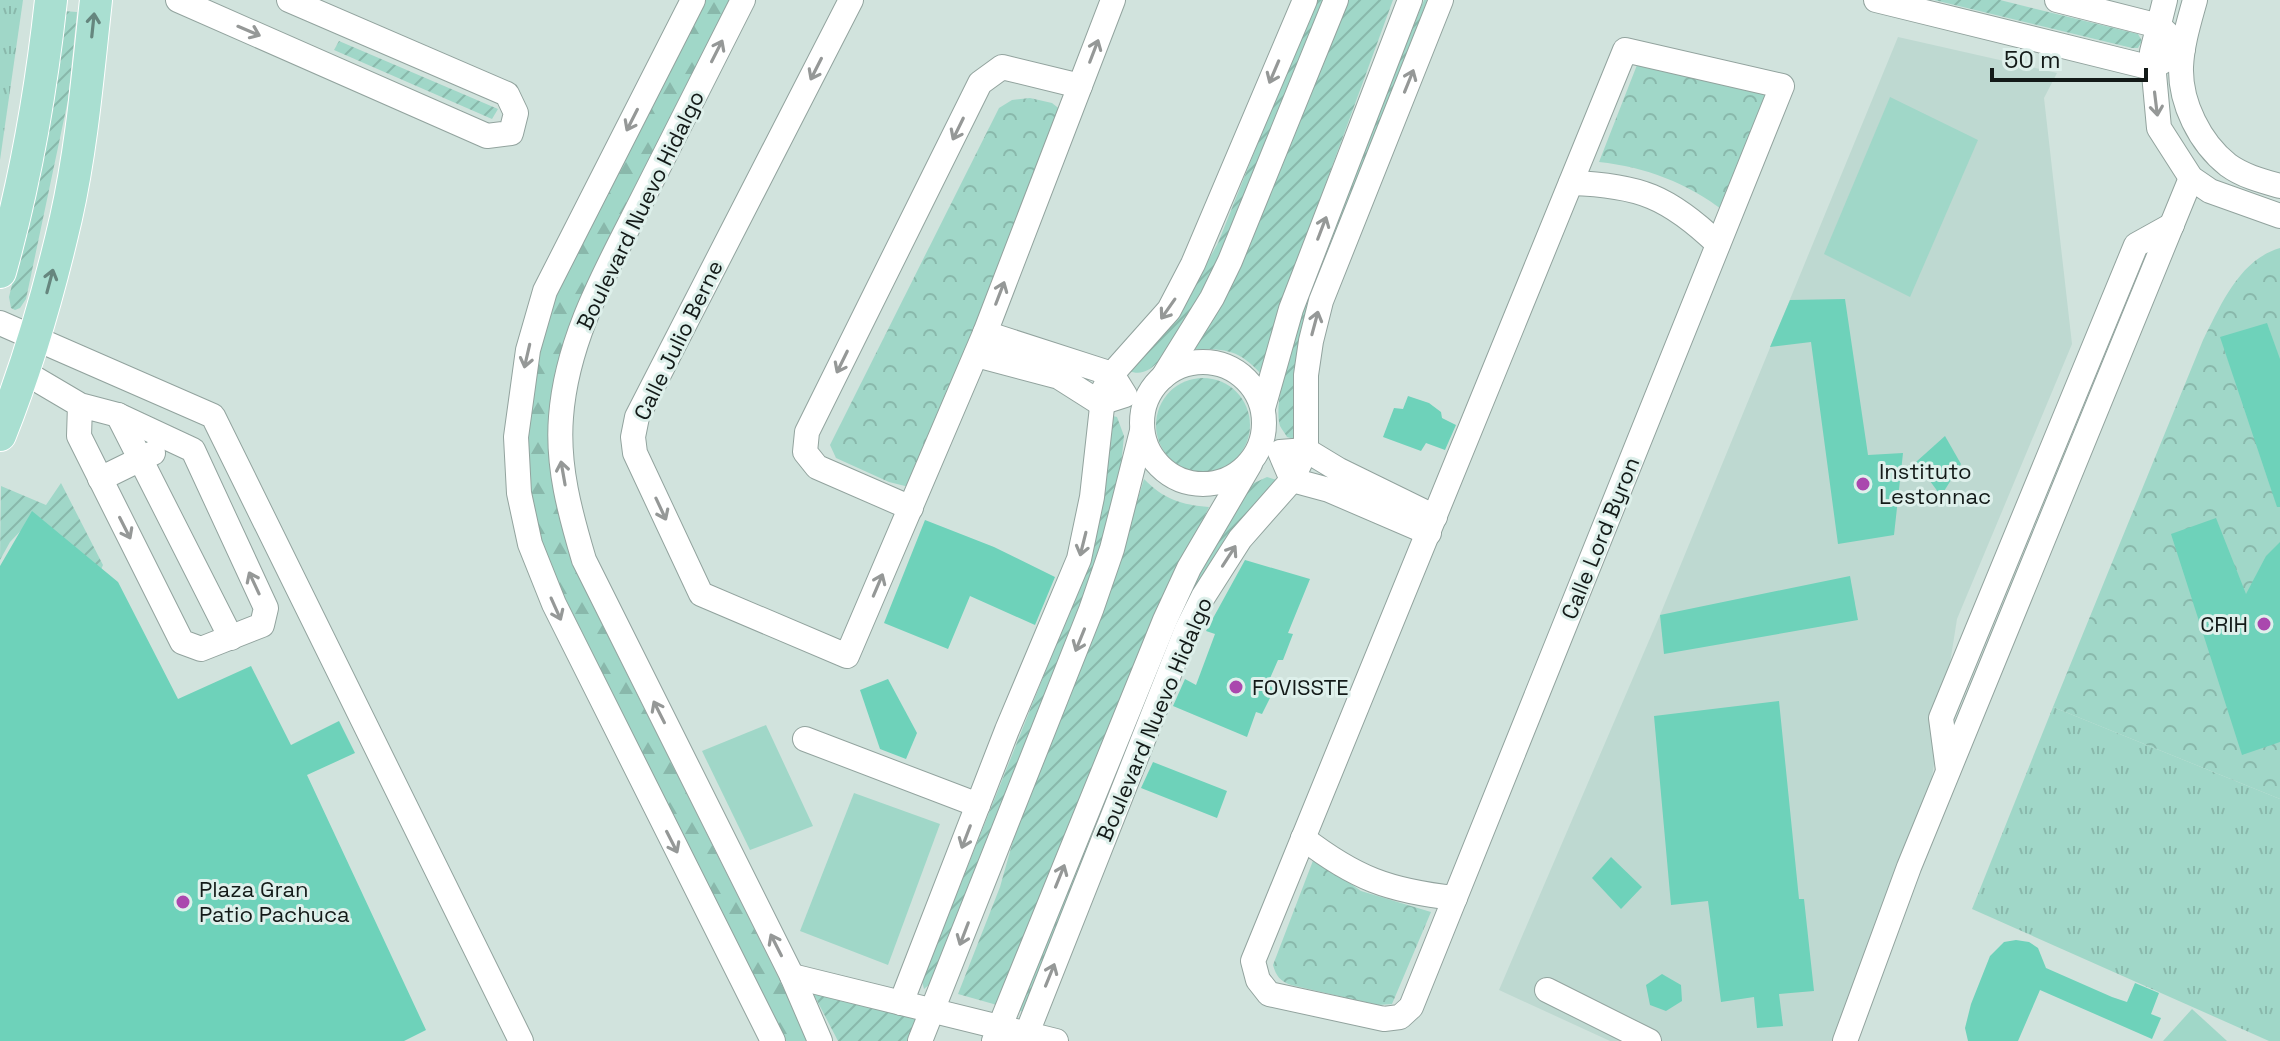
<svg xmlns="http://www.w3.org/2000/svg" width="2280" height="1041" viewBox="0 0 2280 1041" font-family="'Space Grotesk',sans-serif">
<style>
.built{fill:#bed9d1}
.grass{fill:url(#grass-tufts)}
.forest{fill:url(#forest-firs)}
.park{fill:url(#park-crowns)}
.garden{fill:url(#garden-furrows)}
.pitch{fill:#a0d7c8}
.building{fill:#6ed2ba}
.lines{fill:none;stroke-linecap:round;stroke-linejoin:round}
.minor-casing{stroke:#92a39e;stroke-width:26}
.major-casing{stroke:#fff;stroke-width:34}
.minor{stroke:#fff;stroke-width:24}
.major{stroke:#a9dfd1;stroke-width:32}
.oneway{stroke:#66867e}
.oneway2{stroke:#959897}
.poi-dot{fill:#aa48ae;stroke:#def0eb;stroke-width:3}
.labels{text-anchor:middle;dominant-baseline:central;stroke-width:6;stroke-linejoin:round;paint-order:stroke}
.street-label{font-size:22px;fill:#131a18;stroke:#def0eb}
.poi-label{font-size:22px;fill:#131a18;stroke:#def0eb;text-anchor:start}
</style>
<defs>
<pattern id="grass-tufts" width="24" height="20" patternUnits="userSpaceOnUse" patternTransform="scale(2)"><rect width="24" height="20" fill="#a0d7c8"/><path d="M3 7l-1-3M5 7V3M7 7l1-3M15 17l-1-3M17 17v-4M19 17l1-3" fill="none" stroke="#89b8ab"/></pattern>
<pattern id="forest-firs" width="22" height="20" patternUnits="userSpaceOnUse" patternTransform="scale(2)"><rect width="22" height="20" fill="#a0d7c8"/><path d="M5 1l3.5 6h-7zM16 11l3.5 6h-7z" fill="#89b8ab"/></pattern>
<pattern id="park-crowns" width="20" height="18" patternUnits="userSpaceOnUse" patternTransform="scale(2)"><rect width="20" height="18" fill="#a0d7c8"/><path d="M2 6a3 3 0 1 1 6 0M12 15a3 3 0 1 1 6 0" fill="none" stroke="#89b8ab"/></pattern>
<pattern id="garden-furrows" width="10" height="10" patternUnits="userSpaceOnUse" patternTransform="scale(2)"><rect width="10" height="10" fill="#a0d7c8"/><path d="M-1 1l2-2M0 10L10 0M9 11l2-2" fill="none" stroke="#89b8ab"/></pattern>
</defs>
<rect width="100%" height="100%" fill="#d1e3dd"/>
<polygon class="built" points="1898,37 2057,73 2044,98 2072,344 1957,619 1931,783 1841,1041 1610,1041 1499,990 1660,615"/>
<g class="grass">
<polygon points="0,0 23,0 0,160"/>
<polygon points="2053,707 2280,799 2280,1041 2269,1041 1972,909"/>
</g>
<path class="forest" d="M703,0H731L601,257L551,460L556,500L571,551L590,600L810,1041H786L568,610C555,576 536,539 531,502C524,454 525,404 535,357C548,303 582,239 607,189C639,126 671,63 703,0Z"/>
<g class="park">
<path d="M1637,65L1762,92L1766,96L1724,211C1687,183 1646,167 1599,162Z"/>
<polygon points="1030,98 1052,103 1066,114 917,489 889,482 836,458 830,445 999,108 1012,100"/>
<path d="M2280,248V799L2053,707L2203,340C2221,305 2239,260 2280,248Z"/>
<path d="M1314,858L1361,891L1431,912L1392,1004L1378,1005L1291,985C1280,981 1276,976 1273,965Z"/>
</g>
<g class="garden">
<path d="M1315,0H1324L1227,244L1204,289L1157,363C1147,372 1141,375 1128,371L1191,291L1218,243Z"/>
<path d="M1347,0H1393L1281,306L1261,374C1239,350 1227,349 1195,349L1230,287Z"/>
<path d="M1424,0H1433L1314,298L1294,439L1287,437C1285,433 1282,430 1280,426C1272,401 1297,323 1305,296Z"/>
<polygon points="1934,0 2000,0 2138,34 2142,41 2138,48 2132,48"/>
<polygon points="63,11 77,12 68,100 26,299 20,308 15,310 11,308 9,297 44,154"/>
<polygon points="339,41 498,109 492,119 334,50"/>
<circle cx="1203" cy="425" r="47"/>
<polygon points="1109,415 1117,417 1124,436 1119,485 1092,582 931,983 924,989 922,981 1083,577 1096,537"/>
<polygon points="1267,477 1277,480 1239,528 1026,1013 1017,1010 1175,617 1239,503 1252,484"/>
<path d="M1144,479C1163,499 1182,505 1209,507L1156,618L997,1005L958,994L1000,887L1022,809L1104,606Z"/>
<polygon points="61,483 103,565 100,572 31,520 10,542 0,560 1,486 46,505"/>
<polygon points="812,991 917,1019 907,1041 838,1041"/>
</g>
<g class="pitch">
<polygon points="1890,97 1978,140 1910,297 1824,254"/>
<polygon points="766,725 813,826 750,850 702,751"/>
<polygon points="854,793 940,824 888,965 800,931"/>
<polygon points="2192,1009 2227,1041 2163,1041"/>
</g>
<g class="building">
<polygon points="1845,299 1868,455 1903,453 1894,535 1838,544 1811,342 1770,347 1790,300"/>
<polygon points="2267,323 2280,359 2280,507 2277,507 2220,337"/>
<polygon points="1408,396 1429,403 1441,412 1442,418 1456,425 1445,450 1426,443 1421,451 1383,437 1394,408 1403,409"/>
<polygon points="1945,436 1961,464 1941,496 1916,462"/>
<polygon points="32,511 118,582 178,699 251,666 291,745 339,721 355,753 307,775 426,1030 404,1041 0,1041 0,566"/>
<polygon points="2216,518 2246,594 2266,556 2280,542 2280,742 2242,755 2171,534"/>
<polygon points="925,520 994,547 1055,577 1035,625 970,596 948,649 884,623"/>
<polygon points="1245,560 1310,579 1288,633 1293,634 1283,660 1278,660 1267,685 1275,688 1262,714 1256,712 1247,737 1173,706 1185,679 1196,685 1215,634 1206,631"/>
<polygon points="1850,576 1858,620 1664,654 1660,615"/>
<polygon points="888,679 917,733 906,759 880,749 860,690"/>
<polygon points="1779,701 1799,899 1804,899 1814,991 1779,994 1783,1026 1757,1028 1754,997 1721,1002 1708,901 1671,905 1654,716"/>
<polygon points="1153,762 1227,791 1217,818 1141,788"/>
<polygon points="1611,857 1642,887 1621,909 1592,878"/>
<polygon points="2016,940 2029,942 2038,948 2046,968 2112,997 2127,1002 2135,983 2159,993 2151,1014 2161,1018 2152,1039 2040,990 2018,1041 1968,1041 1965,1028 1971,1004 1990,956 2004,942"/>
<polygon points="1662,974 1681,985 1682,1001 1666,1011 1650,1005 1646,985"/>
</g>
<g class="lines">
<defs>
<g id="minor">
<polyline points="178,0 487,136 511,133 516,113 507,94 289,0"/>
<polyline points="693,0 545,291 528,350 516,437 519,493 530,544 554,604 773,1041"/>
<path d="M743,0C710,65 677,131 644,196C609,266 567,336 561,417C557,466 570,513 584,560L792,976L820,1041"/>
<polyline points="851,0 637,417 633,437 635,453 701,594 847,656 985,333 1113,0"/>
<polyline points="1876,0 2152,68 2183,49 2159,26 2057,0"/>
<polyline points="2165,0 2152,52 2159,128 2191,178 2210,191 2280,216"/>
<path d="M2195,0C2189,22 2182,44 2181,67C2180,103 2200,143 2228,165C2243,176 2262,181 2280,186"/>
<polygon points="1625,50 1782,86 1411,1007 1400,1017 1384,1019 1269,994 1258,980 1253,961"/>
<path d="M1571,183C1639,185 1669,197 1718,244"/>
<polyline points="0,323 213,416 521,1041"/>
<polyline points="976,355 1059,377 1100,403 1125,395 1112,374 985,333"/>
<circle cx="1203" cy="423" r="61"/>
<polyline points="24,372 80,405 118,415 193,450 266,608 262,625 201,649 182,642 79,436 80,405"/>
<polyline points="1163,377 1212,298 1230,261 1336,0"/>
<polyline points="1263,408 1291,309 1410,0"/>
<polyline points="118,415 231,638"/>
<polyline points="100,479 153,453"/>
<polyline points="911,508 817,467 805,452 807,432 980,83 1002,67 1080,86"/>
<polyline points="1429,533 1329,490 1292,480 1280,452 1306,450 1339,470 1435,517"/>
<polyline points="805,739 978,805"/>
<polyline points="1948,770 1941,718 2136,245 2172,225"/>
<path d="M1303,838C1355,878 1389,891 1455,898"/>
<polyline points="792,976 1056,1041"/>
<polyline points="1547,990 1649,1041"/>
<polyline points="901,1003 1007,730 1079,559 1092,497 1104,389 1112,374 1169,310 1193,264 1305,0"/>
<polyline points="920,1041 1091,610 1112,549 1142,431"/>
<polyline points="994,1041 1165,620 1189,568 1250,464"/>
<polyline points="1014,1041 1027,1033 1187,629 1203,597 1240,539 1292,480 1306,450 1306,375 1311,341 1321,301 1441,0"/>
<polyline points="1845,1041 1909,867 2191,178"/>
</g>
<g id="major">
<path d="M0,272C25,183 41,92 51,0"/>
<path d="M0,435C28,365 49,292 66,218C82,147 88,72 96,0"/>
</g>
</defs>
<use href="#minor" class="minor-casing"/>
<use href="#major" class="major-casing"/>
<use href="#minor" class="minor"/>
<use href="#major" class="major"/>
</g>
<defs><path id="oneway-shaft" d="M-6 0H5M1.5-3L5.5 0L1.5 3" fill="none" stroke-width="1.6" stroke-linecap="round" stroke-linejoin="round" transform="scale(2)"/></defs>
<g class="oneway">
<use href="#oneway-shaft" transform="translate(93 25) rotate(-84)"/>
<use href="#oneway-shaft" transform="translate(50 281) rotate(-75)"/>
</g>
<g class="oneway2">
<use href="#oneway-shaft" transform="translate(249 31) rotate(23)"/>
<use href="#oneway-shaft" transform="translate(717 51) rotate(-63)"/>
<use href="#oneway-shaft" transform="translate(1094 51) rotate(-69)"/>
<use href="#oneway-shaft" transform="translate(816 69) rotate(117)"/>
<use href="#oneway-shaft" transform="translate(1274 72) rotate(113)"/>
<use href="#oneway-shaft" transform="translate(1409 81) rotate(-68)"/>
<use href="#oneway-shaft" transform="translate(2156 104) rotate(83)"/>
<use href="#oneway-shaft" transform="translate(632 120) rotate(117)"/>
<use href="#oneway-shaft" transform="translate(958 129) rotate(116)"/>
<use href="#oneway-shaft" transform="translate(1322 228) rotate(-69)"/>
<use href="#oneway-shaft" transform="translate(1000 293) rotate(-69)"/>
<use href="#oneway-shaft" transform="translate(1168 309) rotate(125)"/>
<use href="#oneway-shaft" transform="translate(1315 323) rotate(-75)"/>
<use href="#oneway-shaft" transform="translate(527 356) rotate(103)"/>
<use href="#oneway-shaft" transform="translate(842 362) rotate(116)"/>
<use href="#oneway-shaft" transform="translate(563 473) rotate(-100)"/>
<use href="#oneway-shaft" transform="translate(661 509) rotate(65)"/>
<use href="#oneway-shaft" transform="translate(125 528) rotate(63)"/>
<use href="#oneway-shaft" transform="translate(1083 544) rotate(104)"/>
<use href="#oneway-shaft" transform="translate(1229 556) rotate(-57)"/>
<use href="#oneway-shaft" transform="translate(254 583) rotate(-115)"/>
<use href="#oneway-shaft" transform="translate(878 585) rotate(-67)"/>
<use href="#oneway-shaft" transform="translate(556 609) rotate(66)"/>
<use href="#oneway-shaft" transform="translate(1080 640) rotate(112)"/>
<use href="#oneway-shaft" transform="translate(659 712) rotate(-117)"/>
<use href="#oneway-shaft" transform="translate(966 837) rotate(111)"/>
<use href="#oneway-shaft" transform="translate(672 842) rotate(63)"/>
<use href="#oneway-shaft" transform="translate(1060 876) rotate(-68)"/>
<use href="#oneway-shaft" transform="translate(964 934) rotate(111)"/>
<use href="#oneway-shaft" transform="translate(776 945) rotate(-117)"/>
<use href="#oneway-shaft" transform="translate(1050 975) rotate(-68)"/>
</g>
<g class="poi-dot">
<circle cx="1863" cy="484" r="8"/>
<circle cx="2264" cy="624" r="8"/>
<circle cx="1236" cy="687" r="8"/>
<circle cx="183" cy="902" r="8"/>
</g>
<g class="labels">
<g class="street-label">
<text transform="translate(640 210) rotate(-64)">Boulevard Nuevo Hidalgo</text>
<text transform="translate(678 340) rotate(-64)">Calle Julio Berne</text>
<text transform="translate(1600 538) rotate(-68)">Calle Lord Byron</text>
<text transform="translate(1154 719) rotate(-67)">Boulevard Nuevo Hidalgo</text>
</g>
<g class="poi-label">
<text x="1879" y="471">Instituto<tspan x="1879" dy="25">Lestonnac</tspan></text>
<text x="2248" y="624" text-anchor="end">CRIH</text>
<text x="1252" y="687">FOVISSTE</text>
<text x="199" y="889">Plaza Gran<tspan x="199" dy="25">Patio Pachuca</tspan></text>
</g>
</g>
<path d="M1992 68v12h154v-12" fill="none" stroke="#131a18" stroke-width="4"/>
<text x="2004" y="68" font-size="24" fill="#131a18" stroke="#def0eb" stroke-width="6" paint-order="stroke">50 m</text>
</svg>
